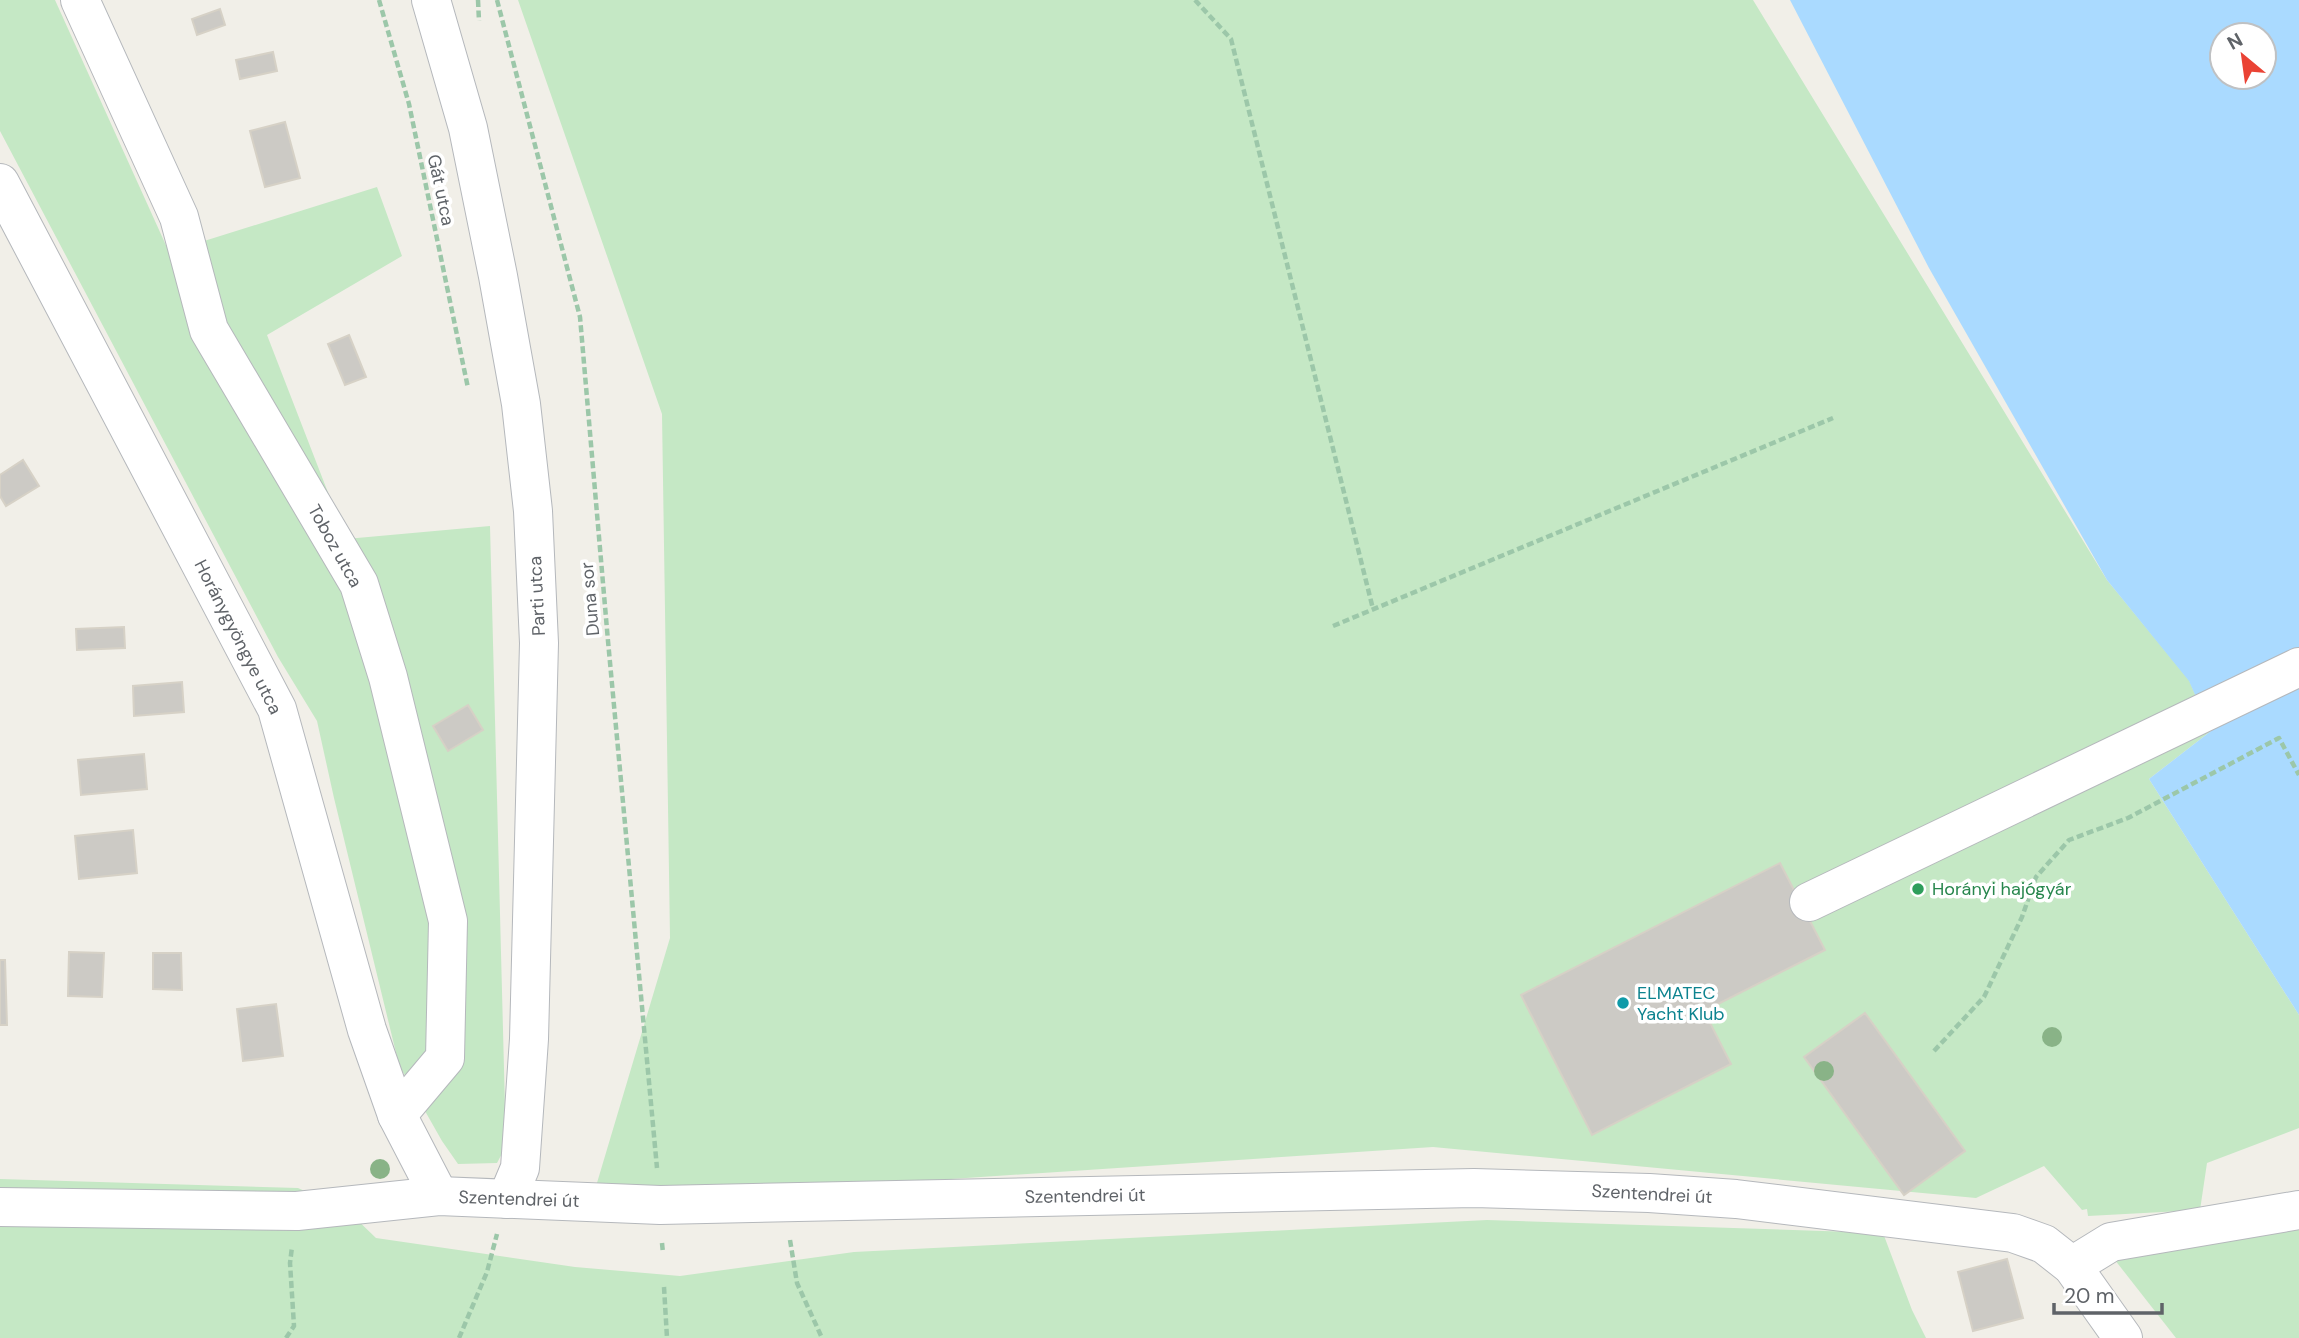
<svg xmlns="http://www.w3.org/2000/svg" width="2299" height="1338" viewBox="0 0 2299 1338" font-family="'DM Sans',sans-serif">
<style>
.green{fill:#c5e8c5}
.water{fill:#aadaff;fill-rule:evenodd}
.building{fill:#cccac5;stroke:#d6d1c6;stroke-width:2}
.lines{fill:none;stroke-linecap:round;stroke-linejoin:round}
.minor-casing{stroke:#b5b8bc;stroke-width:40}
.path{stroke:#9cc7a9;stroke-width:4.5;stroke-dasharray:7 3.5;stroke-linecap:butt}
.minor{stroke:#fff;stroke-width:38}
.tree{fill:#89b387}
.leisure-dot{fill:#2e9e5b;stroke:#fff;stroke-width:2.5}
.culture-dot{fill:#0f9aa8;stroke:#fff;stroke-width:2.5}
.labels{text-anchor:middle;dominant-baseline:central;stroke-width:7;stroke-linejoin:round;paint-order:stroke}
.street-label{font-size:18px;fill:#5f6368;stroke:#fff}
.leisure-label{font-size:18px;fill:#27864d;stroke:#fff;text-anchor:start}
.culture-label{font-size:18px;fill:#0d838f;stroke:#fff;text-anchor:start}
</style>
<rect width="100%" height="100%" fill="#f1efe8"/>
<g class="green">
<polygon points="0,0 55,0 169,252 377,187 402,256 267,335 346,539 490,526 506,1146 497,1163 458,1164 442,1141 399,1065 334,798 317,721 278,657 0,131"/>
<polygon points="518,0 1753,0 2107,580 2189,680 2211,731 2149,779 2299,1015 2299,1128 2207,1163 2200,1210 2088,1216 2087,1209 2082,1210 2044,1166 1976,1198 1433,1147 591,1203 670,938 662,414"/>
<polygon points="0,1179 298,1188 348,1211 376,1238 575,1267 680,1276 854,1252 1487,1220 1883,1233 1912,1310 1926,1338 0,1338"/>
<polygon points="2299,1223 2299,1338 2176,1338 2111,1255"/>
</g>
<path class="water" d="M1790,0H2299V1015L2149,779L2211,731L2189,681L2107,580L1929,268ZM2222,35H2264V77H2222Z"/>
<g class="building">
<polygon points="220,9 225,25 197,35 192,19"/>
<polygon points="273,52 277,71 240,79 236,60"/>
<polygon points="285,122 300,178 265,187 250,131"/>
<polygon points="349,335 366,377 345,385 328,344"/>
<polygon points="23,460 39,486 6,506 0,496 0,475"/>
<polygon points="124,627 125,648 77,650 76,629"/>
<polygon points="182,682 184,712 134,716 133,686"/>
<polygon points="468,705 483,730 448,751 433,726"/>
<polygon points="144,754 147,789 81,795 78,760"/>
<polygon points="133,830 137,873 79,879 75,836"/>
<polygon points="1780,863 1825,950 1704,1011 1731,1064 1592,1135 1521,995"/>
<polygon points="69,952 104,953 102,997 68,996"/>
<polygon points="153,953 181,953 182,990 153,989"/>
<polygon points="0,960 5,960 7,1025 0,1025"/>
<polygon points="276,1004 283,1056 243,1061 237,1009"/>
<polygon points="1865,1013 1965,1151 1904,1195 1804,1057"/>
<polygon points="2007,1259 2023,1318 1973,1331 1958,1272"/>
</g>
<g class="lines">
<defs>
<g id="minor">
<polyline points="80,0 179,217 209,330 359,584 388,677 448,921 445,1058 397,1115"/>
<polyline points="431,0 468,128 498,276 521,404 533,511 539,643 529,1039 520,1168 507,1199"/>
<polyline points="0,183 277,709 367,1030 397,1115 439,1196"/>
<polyline points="1809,902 2299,667"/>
<polyline points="0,1207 297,1211 439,1196 660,1205 1474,1188 1649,1193 1736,1199 2013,1233 2044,1244 2072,1266 2123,1338"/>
<polyline points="2072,1266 2111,1242 2299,1210"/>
</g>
</defs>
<use href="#minor" class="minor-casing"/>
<g class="path">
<polyline points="379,0 409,104 468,388"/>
<polyline points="478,0 479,21"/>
<polyline points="497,0 580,317 608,641 657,1168"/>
<polyline points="1195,0 1231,39 1373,609"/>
<polyline points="1333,626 1833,418"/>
<polyline points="1934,1051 1984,997 2022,917 2036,877 2069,840 2128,818 2279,738 2299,775"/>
<polyline points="790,1240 797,1283 822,1338"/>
<polyline points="662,1243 663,1253"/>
<polyline points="664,1287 667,1338"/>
<polyline points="286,1338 294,1326 290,1263 292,1247"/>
<polyline points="459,1338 487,1272 497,1234"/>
</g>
<use href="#minor" class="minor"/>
</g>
<g class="tree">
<circle cx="2052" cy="1037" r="10"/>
<circle cx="1824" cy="1071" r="10"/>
<circle cx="380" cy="1169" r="10"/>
</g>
<circle class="leisure-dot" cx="1918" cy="889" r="7"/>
<circle class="culture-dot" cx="1623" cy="1003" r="7"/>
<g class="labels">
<g class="street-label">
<text transform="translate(441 190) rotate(78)">Gát utca</text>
<text transform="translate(335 546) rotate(61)">Toboz utca</text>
<text transform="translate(537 596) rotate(-93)">Parti utca</text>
<text transform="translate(590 599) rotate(-95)">Duna sor</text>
<text transform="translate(238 637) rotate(63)">Horánygyöngye utca</text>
<text transform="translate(1652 1194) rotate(3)">Szentendrei út</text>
<text transform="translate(1085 1196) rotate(-1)">Szentendrei út</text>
<text transform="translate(519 1199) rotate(2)">Szentendrei út</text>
</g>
<g class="leisure-label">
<text x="1932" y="889">Horányi hajógyár</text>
</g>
<g class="culture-label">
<text x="1637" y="993">ELMATEC<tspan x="1637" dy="21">Yacht Klub</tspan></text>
</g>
</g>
<g transform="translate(2243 56) rotate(331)"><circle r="33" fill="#ffffff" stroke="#bfc1c3" stroke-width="2"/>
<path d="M0-5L12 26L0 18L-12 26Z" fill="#ea4335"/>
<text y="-10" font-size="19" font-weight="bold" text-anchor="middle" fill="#5f6368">N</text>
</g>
<path d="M2054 1303v10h108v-10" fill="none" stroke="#5f6368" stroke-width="3.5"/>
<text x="2064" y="1303" font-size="21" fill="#5f6368" stroke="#ffffff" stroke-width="5" paint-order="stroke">20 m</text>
</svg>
